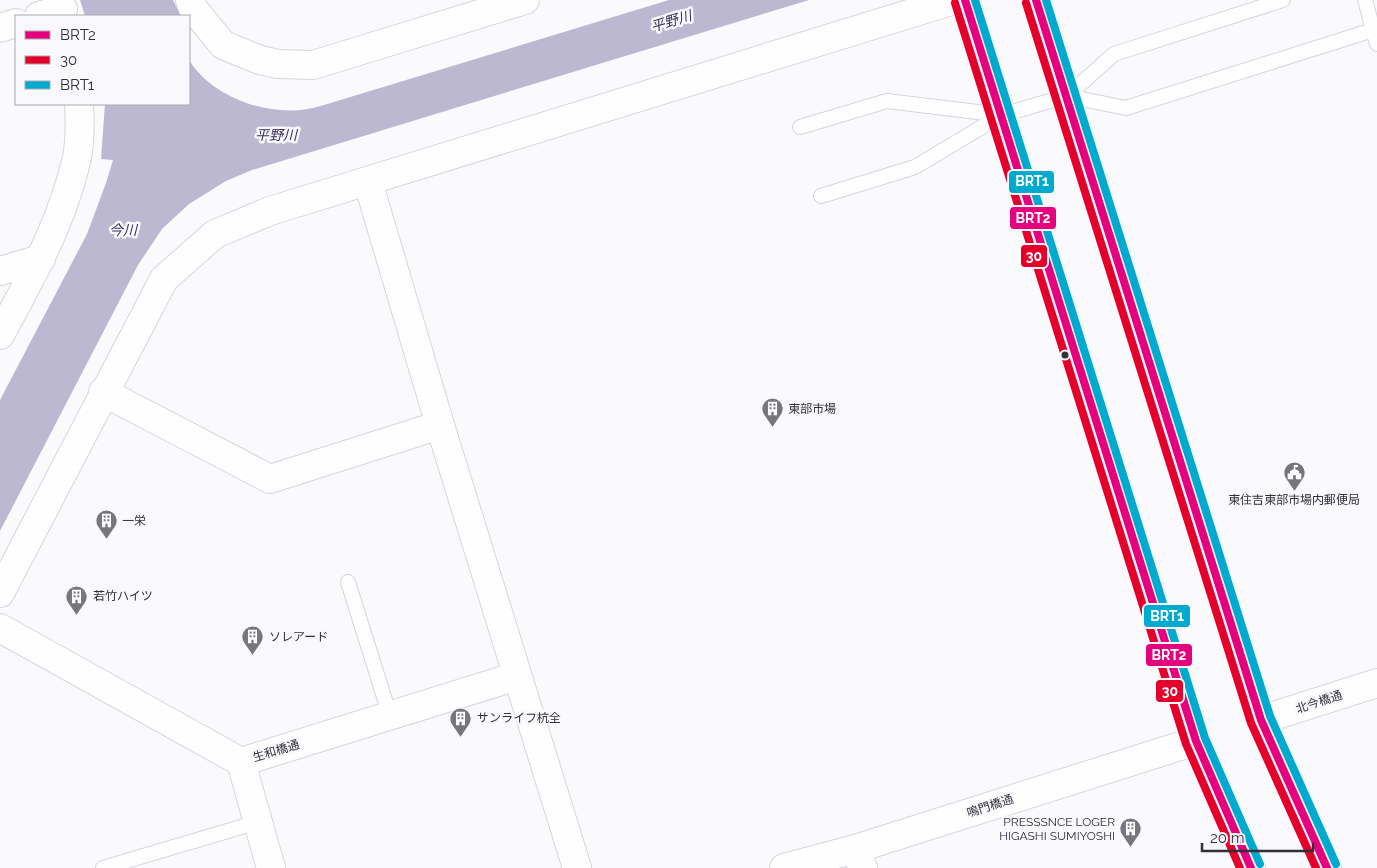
<svg xmlns="http://www.w3.org/2000/svg" width="1377" height="868" viewBox="0 0 1377 868" font-family="Raleway,'Noto Sans JP',sans-serif">
<style>
.water{fill:#bdb8d2}
.lines{fill:none;stroke-linecap:round;stroke-linejoin:round}
.lane-casing{stroke:#d7d5dc;stroke-width:16}
.street-casing{stroke:#d7d5dc;stroke-width:30}
.secondary-casing{stroke:#d7d5dc;stroke-width:30}
.primary-casing{stroke:#d7d5dc;stroke-width:30}
.lane{stroke:#fefeff;stroke-width:14}
.street{stroke:#fefeff;stroke-width:28}
.secondary{stroke:#fefeff;stroke-width:28}
.primary{stroke:#fefeff;stroke-width:28}
.bus-1-casing{stroke:#f9f8fd;stroke-width:11}
.bus-2-casing{stroke:#f9f8fd;stroke-width:11}
.bus-3-casing{stroke:#f9f8fd;stroke-width:11}
.bus-1{stroke:#e5007d;stroke-width:8}
.bus-2{stroke:#e4002b;stroke-width:8}
.bus-3{stroke:#00a9ce;stroke-width:8}
.bus-dot{fill:#312f38;stroke:#f9f8fd;stroke-width:2}
.labels{text-anchor:middle;dominant-baseline:central;stroke-width:5;stroke-linejoin:round;paint-order:stroke}
.poi-label{font-size:12px;fill:#312f38;stroke:#f9f8fd;text-anchor:start}
.street-label{font-size:12px;fill:#312f38;stroke:#f9f8fd}
.water-label{font-size:14px;font-style:italic;fill:#392d5c;stroke:#f9f8fd}
.line-badge{stroke:#f9f8fd;stroke-width:2}
.badge-label{font-size:14px;text-anchor:middle;font-weight:bold;fill:#fff}
</style>
<rect width="100%" height="100%" fill="#faf9fc"/>
<g class="water">
<polygon points="80,0 173,0 181,16 85,16"/>
<path d="M669,0H809L252,170L226,181L189,204L162,229L138,265L0,531V400L87,234L106,183L113,160L101,159L105,104H189V60C211,95 260,114 301,110C309,109 317,107 324,105Z"/>
</g>
<g class="lines">
<defs>
<g id="lane">
<polyline points="1365,0 1377,44"/>
<polyline points="1067,96 1126,108 1373,30"/>
<polyline points="800,127 887,101 1002,115"/>
<polyline points="821,196 915,167 1002,115 1067,96 1114,54 1283,0"/>
<polyline points="348,582 390,716"/>
<polyline points="103,868 258,822"/>
</g>
<g id="street">
<polyline points="190,0 193,8 223,45 260,60 278,64 313,65 525,0"/>
<polyline points="39,16 63,9"/>
<polyline points="0,28 16,23"/>
<polyline points="368,182 440,425 577,868"/>
<polyline points="0,271 41,259"/>
<path d="M0,335C31,278 63,221 77,157C80,141 80,121 79,104"/>
<polyline points="103,392 270,479 440,425"/>
<polyline points="0,593 164,279 215,234 270,211 954,0"/>
<polyline points="0,628 241,762 517,676"/>
<polyline points="241,762 271,868"/>
<polyline points="855,849 863,868"/>
</g>
<g id="secondary">
<polyline points="1261,720 1377,683"/>
<polyline points="784,868 855,849 1196,741"/>
</g>
<g id="primary">
<polyline points="965,0 1196,741 1251,868"/>
<polyline points="1036,0 1261,720 1327,868"/>
</g>
</defs>
<use href="#lane" class="lane-casing"/>
<use href="#street" class="street-casing"/>
<use href="#secondary" class="secondary-casing"/>
<use href="#primary" class="primary-casing"/>
<use href="#lane" class="lane"/>
<use href="#street" class="street"/>
<use href="#secondary" class="secondary"/>
<use href="#primary" class="primary"/>
<defs>
<g id="bus-1">
<polyline points="965,0 1196,741 1251,868"/>
<polyline points="1036,0 1261,720 1327,868"/>
</g>
<g id="bus-2">
<polyline points="955,3 1186,744 1240,868"/>
<polyline points="1026,3 1251,723 1316,868"/>
</g>
<g id="bus-3">
<polyline points="975,0 1205,738 1260,864"/>
<polyline points="1046,0 1270,716 1336,864"/>
</g>
</defs>
<use href="#bus-1" class="bus-1-casing"/>
<use href="#bus-2" class="bus-2-casing"/>
<use href="#bus-3" class="bus-3-casing"/>
<use href="#bus-1" class="bus-1"/>
<use href="#bus-2" class="bus-2"/>
<use href="#bus-3" class="bus-3"/>
</g>
<defs>
<symbol id="building-pin" viewBox="-11 -11 22 30"><path d="M0 17L-7.5 6A9.5 9.5 0 1 1 7.5 6Z" fill="#77767d" stroke="#f9f8fd"/><path d="M-4-6H4V6H1V3H-1V6H-4ZM-2.5-4.3h1.7v1.8h-1.7ZM.8-4.3h1.7v1.8H.8ZM-2.5-1h1.7V.8h-1.7ZM.8-1h1.7V.8H.8Z" fill="#fff"/></symbol>
<symbol id="civic-pin" viewBox="-11 -11 22 30"><path d="M0 17L-7.5 6A9.5 9.5 0 1 1 7.5 6Z" fill="#77767d" stroke="#f9f8fd"/><path d="M-.6-6.5H3V-4.5H.6V-3L4-1V1h2V6H-6V1h2V-1L-.6-3ZM-1.2 2.5V6h2.4V2.5Z" fill="#fff"/></symbol>
</defs>
<g fill-rule="evenodd">
<use href="#building-pin" x="760" y="396" width="25" height="34"/>
<use href="#civic-pin" x="1282" y="460" width="25" height="34"/>
<use href="#building-pin" x="94" y="508" width="25" height="34"/>
<use href="#building-pin" x="64" y="584" width="25" height="34"/>
<use href="#building-pin" x="240" y="624" width="25" height="34"/>
<use href="#building-pin" x="448" y="706" width="25" height="34"/>
<use href="#building-pin" x="1118" y="816" width="25" height="34"/>
</g>
<circle class="bus-dot" cx="1065" cy="355" r="4.5"/>
<g class="labels">
<g class="poi-label">
<text x="788" y="409">東部市場</text>
<text x="1294" y="500" text-anchor="middle">東住吉東部市場内郵便局</text>
<text x="122" y="521">一栄</text>
<text x="93" y="596">若竹ハイツ</text>
<text x="269" y="637">ソレアード</text>
<text x="477" y="718">サンライフ杭全</text>
<text x="1115" y="822" text-anchor="end">PRESSSNCE LOGER<tspan x="1115" dy="14">HIGASHI SUMIYOSHI</tspan></text>
</g>
<g class="street-label">
<text transform="translate(1319 702) rotate(-18)">北今橋通</text>
<text transform="translate(276 751) rotate(-17)">生和橋通</text>
<text transform="translate(990 806) rotate(-18)">鳴門橋通</text>
</g>
<g class="water-label">
<text transform="translate(671 21) rotate(-17)">平野川</text>
<text x="276" y="135">平野川</text>
<text x="123" y="230">今川</text>
</g>
</g>
<g class="line-badge">
<rect x="1008" y="170" width="47" height="24" rx="5" fill="#00a9ce"/>
<rect x="1009" y="206" width="48" height="24" rx="5" fill="#e5007d"/>
<rect x="1020" y="244" width="28" height="24" rx="5" fill="#e4002b"/>
<rect x="1143" y="604" width="48" height="24" rx="5" fill="#00a9ce"/>
<rect x="1145" y="643" width="48" height="24" rx="5" fill="#e5007d"/>
<rect x="1155" y="679" width="29" height="24" rx="5" fill="#e4002b"/>
</g>
<g class="badge-label">
<text x="1032" y="186">BRT1</text>
<text x="1033" y="223">BRT2</text>
<text x="1034" y="261">30</text>
<text x="1167" y="621">BRT1</text>
<text x="1169" y="660">BRT2</text>
<text x="1170" y="696">30</text>
</g>
<rect x="15" y="15" width="175" height="90" fill="#f9f8fd" stroke="#a9a8ae"/>
<rect x="25" y="31" width="25" height="8" fill="#e5007d" stroke="#a9a8ae"/>
<text x="60" y="40" font-size="15" fill="#312f38">BRT2</text>
<rect x="25" y="56" width="25" height="8" fill="#e4002b" stroke="#a9a8ae"/>
<text x="60" y="65" font-size="15" fill="#312f38">30</text>
<rect x="25" y="81" width="25" height="8" fill="#00a9ce" stroke="#a9a8ae"/>
<text x="60" y="90" font-size="15" fill="#312f38">BRT1</text>
<path d="M1202 843v8h111v-8" fill="none" stroke="#312f38" stroke-width="2.5"/>
<text x="1210" y="843" font-size="15" fill="#312f38" stroke="#f9f8fd" stroke-width="4" paint-order="stroke">20 m</text>
</svg>
